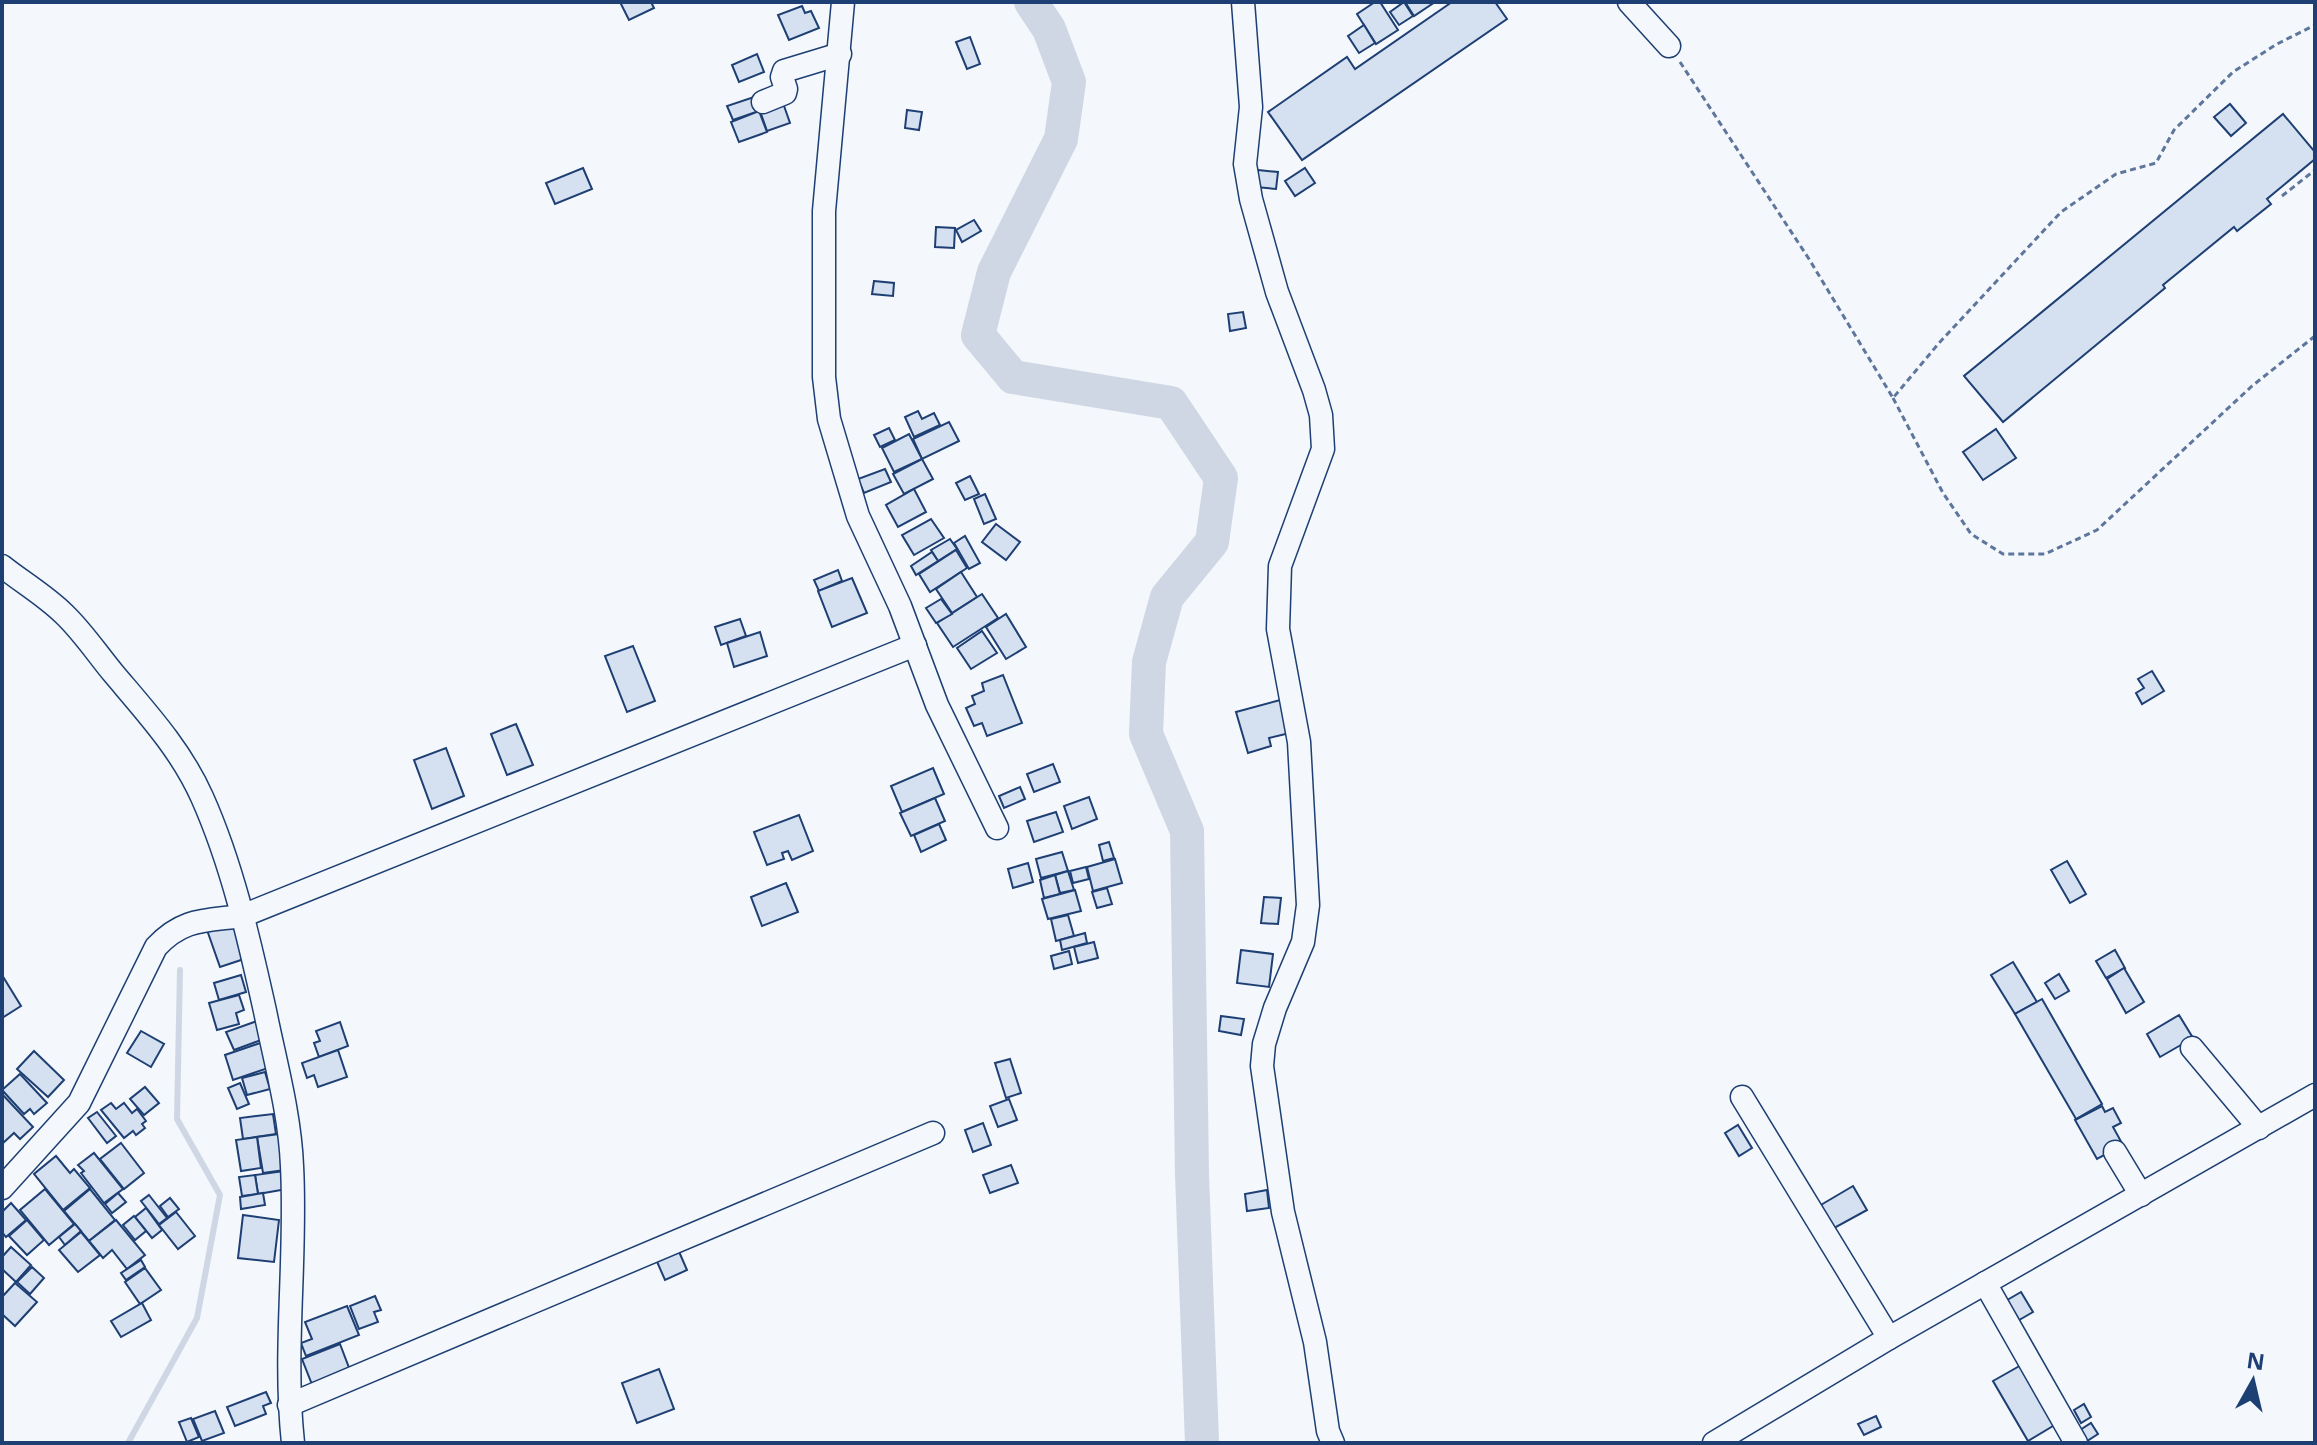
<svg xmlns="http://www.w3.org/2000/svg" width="2317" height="1445" viewBox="0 0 2317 1445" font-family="'Noto Sans',sans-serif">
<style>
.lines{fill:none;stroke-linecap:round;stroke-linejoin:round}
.stream{stroke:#cfd7e4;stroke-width:6}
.river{stroke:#cfd7e4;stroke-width:34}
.building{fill:#d5e0f0;stroke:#1d3f73;stroke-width:2}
.minor-casing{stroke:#1d3f73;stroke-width:25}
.path{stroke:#5e769c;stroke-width:3;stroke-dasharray:6 4;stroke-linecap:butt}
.minor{stroke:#f4f7fb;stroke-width:22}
</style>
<rect width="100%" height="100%" fill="#f4f7fb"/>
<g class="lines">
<polyline class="stream" points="128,1443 197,1318 220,1195 177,1119 180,970"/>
<polyline class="river" points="1031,2 1049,29 1069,82 1061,139 994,272 978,335 1013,377 1171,403 1221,478 1212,542 1167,597 1149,662 1146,734 1187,831 1192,1174 1202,1443"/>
</g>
<g class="building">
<polygon points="620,2 651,2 654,8 629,20"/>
<polygon points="1375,2 1380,2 1398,30 1376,44 1357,14"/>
<polygon points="1404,2 1413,16 1399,25 1390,12"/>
<polygon points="1405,2 1435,2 1414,16"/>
<polygon points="1452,2 1495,2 1507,19 1302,160 1268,112 1347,57 1355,69"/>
<polygon points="802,6 805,13 811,11 819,28 789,40 778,15"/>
<polygon points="1364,25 1375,43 1359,53 1348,36"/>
<polygon points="970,37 980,64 967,69 956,42"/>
<polygon points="757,54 764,72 739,82 732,65"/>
<polygon points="757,96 762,110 733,120 727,106"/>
<polygon points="783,103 790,123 767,131 760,111"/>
<polygon points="2230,104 2246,123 2231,136 2214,117"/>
<polygon points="907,110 922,112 919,130 905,128"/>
<polygon points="759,111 767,132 739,142 731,122"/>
<polygon points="2283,114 2315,152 2315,159 2267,199 2271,204 2237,231 2234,227 2163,285 2165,288 2003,422 1964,376"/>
<polygon points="583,168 592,189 555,204 546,183"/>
<polygon points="1305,168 1315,183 1295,196 1285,181"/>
<polygon points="1258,170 1278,172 1276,189 1256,187"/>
<polygon points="974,220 981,231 962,242 956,230"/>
<polygon points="936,227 955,228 954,248 935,247"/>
<polygon points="874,281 894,283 893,296 872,294"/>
<polygon points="1243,312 1246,328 1230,331 1228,314"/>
<polygon points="918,411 922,419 934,413 940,425 914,437 905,417"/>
<polygon points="949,422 959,441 922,459 913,439"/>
<polygon points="889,428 895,440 880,447 874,435"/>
<polygon points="1996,429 2016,458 1983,480 1963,452"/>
<polygon points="909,434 922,459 894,472 882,448"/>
<polygon points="922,459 933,479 904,494 893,474"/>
<polygon points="885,469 891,482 864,493 858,479"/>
<polygon points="970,476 979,494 965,500 956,483"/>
<polygon points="914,489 926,512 898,527 886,505"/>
<polygon points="985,494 996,519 984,524 974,499"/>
<polygon points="931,519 944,538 914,555 902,535"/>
<polygon points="996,524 1020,542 1006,560 982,542"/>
<polygon points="965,536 980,563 969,569 954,543"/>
<polygon points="950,539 957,549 938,561 931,550"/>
<polygon points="956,550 967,568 930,592 919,574"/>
<polygon points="932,552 938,561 916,575 911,566"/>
<polygon points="838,570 842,581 819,591 814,580"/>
<polygon points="961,572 977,597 952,613 936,589"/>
<polygon points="852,578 867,613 832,627 818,591"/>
<polygon points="982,594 998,618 953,647 937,623"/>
<polygon points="941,599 952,614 936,623 926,608"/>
<polygon points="1006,614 1026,647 1006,659 986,627"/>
<polygon points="740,619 746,636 721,645 715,627"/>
<polygon points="982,631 997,653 971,669 957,648"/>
<polygon points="760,632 767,656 734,667 727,643"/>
<polygon points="633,646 655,701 627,712 605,656"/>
<polygon points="2152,671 2164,691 2142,704 2136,693 2144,688 2138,679"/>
<polygon points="1003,675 1022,723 987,736 982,723 974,726 966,708 975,704 972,696 984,691 982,683"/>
<polygon points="1284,699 1294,732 1269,738 1271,746 1248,753 1236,712"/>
<polygon points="516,724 533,765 507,775 491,734"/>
<polygon points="446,748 464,796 432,809 414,760"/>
<polygon points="1053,764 1060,782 1034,792 1027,774"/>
<polygon points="933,768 944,794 902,812 891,786"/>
<polygon points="1020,787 1025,799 1004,808 999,796"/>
<polygon points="1089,797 1097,819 1072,829 1064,806"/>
<polygon points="935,798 945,821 911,836 900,813"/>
<polygon points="1056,812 1063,832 1034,842 1027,821"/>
<polygon points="799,815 813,851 792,860 788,851 782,853 784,859 767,865 754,832"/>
<polygon points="939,824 946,840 921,852 914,835"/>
<polygon points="1109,842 1114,858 1103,861 1099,845"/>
<polygon points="1062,852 1068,871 1041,878 1036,859"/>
<polygon points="1115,859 1122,883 1093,891 1087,867"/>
<polygon points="2067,861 2086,894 2070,903 2051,870"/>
<polygon points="1028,863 1033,882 1013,888 1008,869"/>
<polygon points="1086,867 1089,879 1073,883 1070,871"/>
<polygon points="1068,871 1074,890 1060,893 1055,875"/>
<polygon points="1055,875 1060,894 1044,898 1040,880"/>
<polygon points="786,883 798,912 762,926 751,897"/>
<polygon points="1107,888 1112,904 1097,908 1092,892"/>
<polygon points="1075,890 1081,911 1048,919 1042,899"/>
<polygon points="1264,897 1281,898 1278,924 1261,923"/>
<polygon points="1068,915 1074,936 1056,941 1051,919"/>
<polygon points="232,922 244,959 220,967 207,930"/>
<polygon points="1085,933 1087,943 1062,950 1060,940"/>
<polygon points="1094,942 1098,958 1078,963 1074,947"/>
<polygon points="1241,950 1273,954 1269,987 1237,983"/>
<polygon points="2115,950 2125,968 2106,978 2096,961"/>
<polygon points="1069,951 1072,964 1054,969 1051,956"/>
<polygon points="2013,962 2037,1002 2015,1014 1991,975"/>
<polygon points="2124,968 2144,1002 2126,1013 2107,979"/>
<polygon points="2059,974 2069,991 2055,999 2045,983"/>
<polygon points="2,975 21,1006 2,1018"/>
<polygon points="241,975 246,992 219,1000 214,983"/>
<polygon points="239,995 244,1010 236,1013 239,1024 217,1030 209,1003"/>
<polygon points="2042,999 2102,1104 2076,1119 2015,1014"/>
<polygon points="2179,1015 2193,1038 2160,1057 2147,1034"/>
<polygon points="1221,1016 1244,1019 1241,1035 1219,1031"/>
<polygon points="257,1021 264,1039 234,1050 226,1032"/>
<polygon points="340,1022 348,1046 319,1057 314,1043 320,1041 316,1031"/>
<polygon points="141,1031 164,1044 151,1067 127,1053"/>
<polygon points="263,1042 271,1067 233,1080 225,1055"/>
<polygon points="338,1050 347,1077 318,1087 314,1075 307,1078 302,1063"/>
<polygon points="34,1051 64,1080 48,1097 17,1069"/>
<polygon points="1010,1059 1021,1093 1006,1098 995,1063"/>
<polygon points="265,1072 270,1089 247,1095 242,1078"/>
<polygon points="20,1074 47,1103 34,1114 30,1109 24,1114 2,1090"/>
<polygon points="240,1083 249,1104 237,1109 228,1088"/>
<polygon points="145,1087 159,1103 144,1115 130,1099"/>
<polygon points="2,1094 33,1127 20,1139 14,1133 2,1144"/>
<polygon points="1009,1099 1017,1120 998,1127 990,1106"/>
<polygon points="111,1103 116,1109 124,1103 132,1113 137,1109 146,1121 142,1124 145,1128 136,1135 133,1131 124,1138 101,1110"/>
<polygon points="2102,1106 2105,1112 2113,1108 2121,1123 2113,1127 2123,1145 2097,1159 2075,1120"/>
<polygon points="97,1112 116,1136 107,1143 88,1118"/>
<polygon points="273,1114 276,1134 243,1139 240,1118"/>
<polygon points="983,1123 991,1145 973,1152 965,1130"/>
<polygon points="1738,1125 1752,1148 1739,1156 1725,1133"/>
<polygon points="279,1134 285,1170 263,1173 257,1137"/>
<polygon points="257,1137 261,1168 241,1171 236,1140"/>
<polygon points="121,1143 144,1173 124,1189 100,1159"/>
<polygon points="94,1153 123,1189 104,1203 81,1173 84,1171 78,1165"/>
<polygon points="56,1156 70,1173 74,1169 90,1188 63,1210 34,1174"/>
<polygon points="1011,1165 1018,1183 990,1193 983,1175"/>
<polygon points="284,1171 287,1189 258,1194 255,1175"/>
<polygon points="255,1175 258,1194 242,1196 239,1177"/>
<polygon points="1853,1186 1867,1210 1827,1232 1814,1209"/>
<polygon points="45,1189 74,1224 49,1245 20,1210"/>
<polygon points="90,1189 115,1220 89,1241 64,1211"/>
<polygon points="1267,1190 1269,1208 1247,1211 1245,1194"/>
<polygon points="118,1193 126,1202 112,1213 105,1204"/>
<polygon points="263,1193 265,1205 241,1209 240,1197"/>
<polygon points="149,1195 167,1218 159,1224 141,1201"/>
<polygon points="170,1198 179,1209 168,1217 160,1206"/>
<polygon points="11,1203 26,1220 6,1237 2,1232 2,1212"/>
<polygon points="146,1208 162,1230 152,1238 135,1217"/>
<polygon points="176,1212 195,1236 178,1249 159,1225"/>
<polygon points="243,1215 279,1220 274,1262 238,1258"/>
<polygon points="134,1216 146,1231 135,1240 123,1225"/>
<polygon points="27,1220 44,1240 27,1255 9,1236"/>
<polygon points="116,1220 145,1255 127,1269 112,1250 103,1258 89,1241"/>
<polygon points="75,1224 81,1231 65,1245 59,1237"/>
<polygon points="81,1232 100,1255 78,1272 59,1250"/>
<polygon points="11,1247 31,1265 16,1282 2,1269 2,1257"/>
<polygon points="677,1247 687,1270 665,1280 655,1257"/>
<polygon points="141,1260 145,1267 126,1280 121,1273"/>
<polygon points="32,1267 44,1278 30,1294 17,1282"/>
<polygon points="145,1268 161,1290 140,1304 125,1282"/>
<polygon points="15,1283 37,1302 15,1326 2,1314 2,1297"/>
<polygon points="2021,1292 2033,1312 2014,1323 2002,1303"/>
<polygon points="375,1296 381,1310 374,1312 378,1322 359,1329 350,1306"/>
<polygon points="142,1303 151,1320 121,1337 111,1321"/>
<polygon points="347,1306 359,1335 306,1356 301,1343 312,1339 305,1322"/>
<polygon points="340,1344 351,1373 313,1387 302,1359"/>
<polygon points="2023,1364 2058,1423 2028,1441 1993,1381"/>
<polygon points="659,1369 674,1409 637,1423 622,1383"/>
<polygon points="266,1392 271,1403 263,1406 266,1414 235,1426 227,1407"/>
<polygon points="2084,1404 2091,1417 2081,1423 2074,1410"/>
<polygon points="215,1411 224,1433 202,1441 193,1419"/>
<polygon points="1876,1416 1881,1427 1864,1435 1858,1424"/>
<polygon points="191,1418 199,1437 187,1442 179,1422"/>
<polygon points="2091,1423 2098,1434 2087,1441 2080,1430"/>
</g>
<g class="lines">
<defs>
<g id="minor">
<polyline points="843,2 824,211 824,377 829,419 858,516 900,606 937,705 997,828"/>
<polyline points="1243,2 1251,107 1245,164 1251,199 1277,292 1314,390 1321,415 1323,449 1280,566 1278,629 1299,742 1308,905 1303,942 1275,1008 1264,1044 1262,1066 1283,1212 1315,1342 1328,1431 1333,1443"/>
<polyline points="1629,2 1669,46"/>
<polyline points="763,102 785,93 786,89 782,77 784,71 840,54"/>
<path d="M2,566C22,582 46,596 64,614C83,632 98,655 114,674C147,713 181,750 202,797C232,864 249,939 265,1011C275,1061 290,1114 292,1166C297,1258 283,1350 293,1443"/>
<polyline points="2192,1048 2259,1128"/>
<polyline points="1742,1097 1889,1338"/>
<polyline points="2115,1152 2141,1195"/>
<path d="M2,1188L79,1103L156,947C183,918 205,921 242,916L915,645"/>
<polyline points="1985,1283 2076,1443"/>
<polyline points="289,1405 933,1133"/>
<polyline points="1714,1443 1889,1338 2315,1095"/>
</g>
</defs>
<use href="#minor" class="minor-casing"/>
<g class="path">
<polyline points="1680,62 1809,259 1893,398 1939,343 2061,212 2116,174 2156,163 2174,130 2233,72 2277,44 2315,25"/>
<polyline points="2282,196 2315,170"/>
<polyline points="1893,398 1943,493 1971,534 2003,554 2045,554 2097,530 2252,386 2315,336"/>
</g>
<use href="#minor" class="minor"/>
</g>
<rect width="2317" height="1445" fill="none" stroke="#1d3f73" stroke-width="8"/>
<g transform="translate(2253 1381) rotate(8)" stroke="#f4f7fb" stroke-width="6" paint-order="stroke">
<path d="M0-6L14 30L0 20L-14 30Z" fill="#1d3f73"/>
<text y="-12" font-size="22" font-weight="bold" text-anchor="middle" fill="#1d3f73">N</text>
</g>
</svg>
